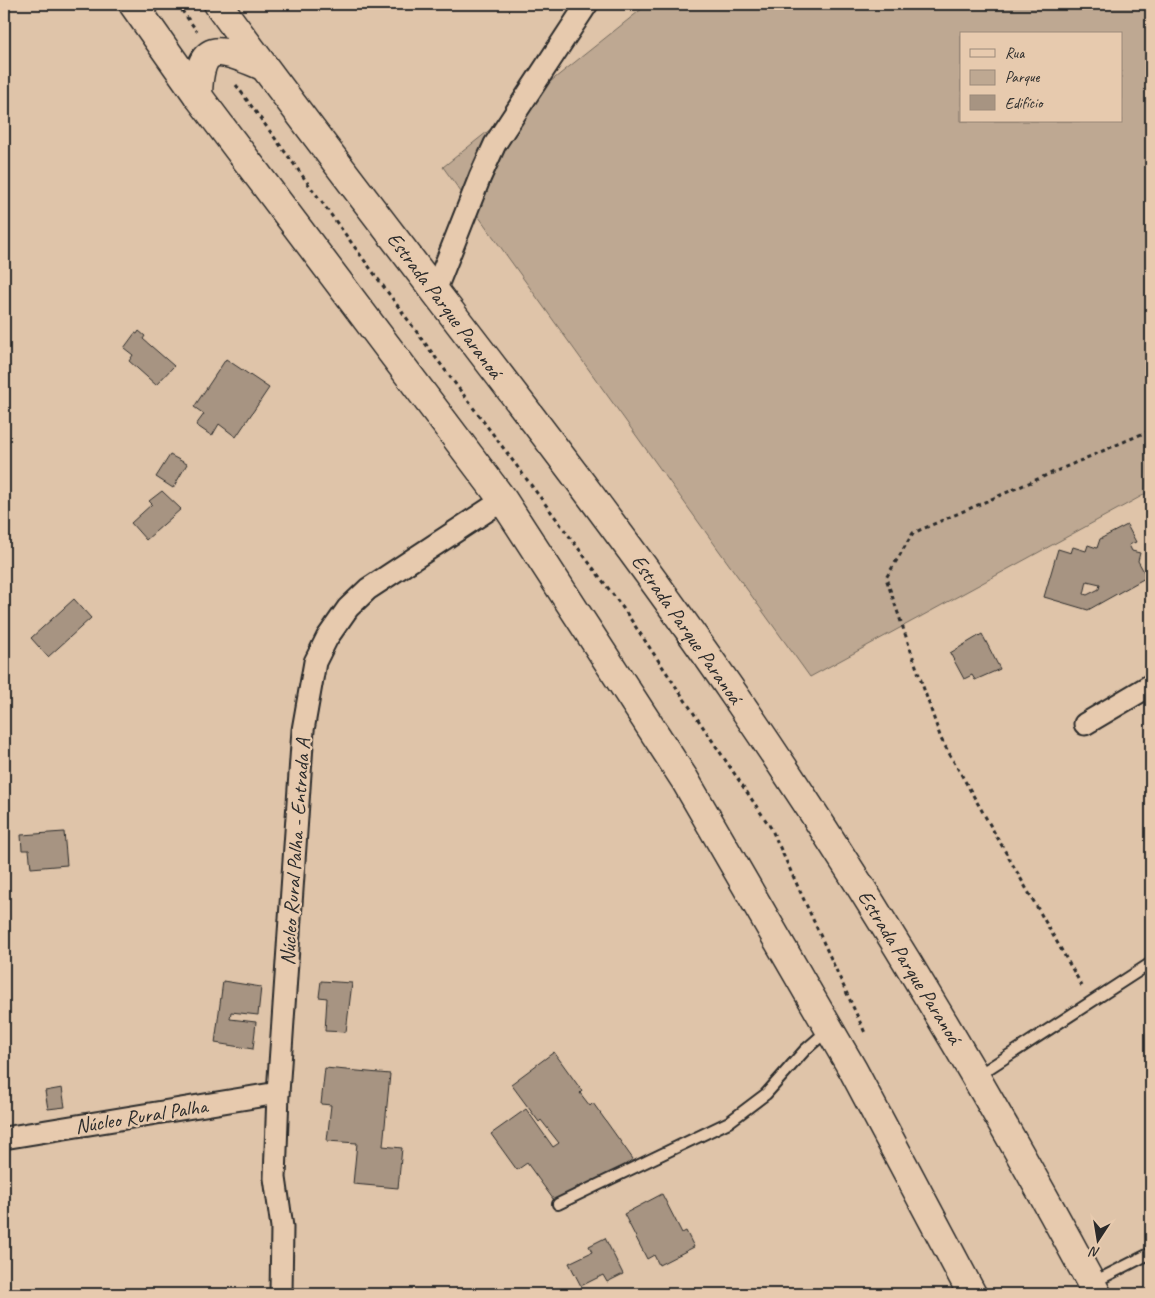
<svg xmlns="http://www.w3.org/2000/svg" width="1155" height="1298" viewBox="0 0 1155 1298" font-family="Caveat,sans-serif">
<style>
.green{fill:#bea892;stroke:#746a5e;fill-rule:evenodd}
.building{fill:#a79482;stroke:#2b2b2b;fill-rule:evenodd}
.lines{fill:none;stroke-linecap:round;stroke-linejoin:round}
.service-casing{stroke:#2b2b2b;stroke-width:14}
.minor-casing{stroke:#2b2b2b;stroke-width:25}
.primary-casing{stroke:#2b2b2b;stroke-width:31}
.path{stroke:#2b2b2b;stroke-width:3;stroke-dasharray:4 4;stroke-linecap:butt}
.service{stroke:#e7caae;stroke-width:10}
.minor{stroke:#e7caae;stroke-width:21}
.primary{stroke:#e7caae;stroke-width:28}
.labels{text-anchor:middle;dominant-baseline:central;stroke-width:4.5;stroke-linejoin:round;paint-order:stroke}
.street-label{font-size:21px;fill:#2b2b2b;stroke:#e7caae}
</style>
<rect width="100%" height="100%" fill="#dfc4a9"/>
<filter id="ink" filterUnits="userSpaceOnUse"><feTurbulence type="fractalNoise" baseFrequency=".02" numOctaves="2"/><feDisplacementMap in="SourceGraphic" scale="10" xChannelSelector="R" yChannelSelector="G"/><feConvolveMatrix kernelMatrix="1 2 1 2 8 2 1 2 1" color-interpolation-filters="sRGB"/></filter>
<g filter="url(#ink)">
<path class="green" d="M648,4H1151V491L810,677L443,167ZM961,34H1121V121H961Z"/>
<g class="building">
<polygon points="139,331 145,336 143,339 174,366 156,385 129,361 133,355 124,348 135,333 137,334"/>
<polygon points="226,359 269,388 236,437 219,424 212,436 196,425 204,414 194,407"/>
<polygon points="170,455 187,464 173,488 156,477"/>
<polygon points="162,491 181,509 146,540 131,523 152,504 149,501"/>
<path d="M1127,525L1136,542L1129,545L1132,551L1140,553L1138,561L1147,577L1088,610L1044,597L1058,549L1071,553L1073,547L1086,551L1088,545L1097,548L1100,539ZM1087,581L1100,584L1099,589L1087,595L1084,594Z"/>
<polygon points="74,599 91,618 48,657 31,638"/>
<polygon points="982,634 1000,669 975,680 972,675 964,679 950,653"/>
<polygon points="64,832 67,865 31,868 29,850 22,850 21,835"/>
<polygon points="223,981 261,987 258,1015 231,1012 230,1019 256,1022 253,1049 215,1043"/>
<polygon points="321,981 352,983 346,1032 325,1031 327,998 319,997"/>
<polygon points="554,1052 582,1091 580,1093 590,1106 593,1103 633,1159 585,1195 578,1186 556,1203 527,1163 517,1170 491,1134 526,1109 553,1147 559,1143 541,1120 539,1122 511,1084"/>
<polygon points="325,1068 390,1074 383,1146 402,1148 398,1188 353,1184 357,1143 327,1141 331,1105 321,1104"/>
<polygon points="62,1088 65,1107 48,1109 45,1091"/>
<polygon points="662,1194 682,1233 686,1231 694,1247 659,1265 654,1255 647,1259 624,1214"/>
<polygon points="605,1238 623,1274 607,1282 603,1275 581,1286 569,1263 592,1252 589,1246"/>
</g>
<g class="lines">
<defs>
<g id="service">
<polyline points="977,1076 1151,963"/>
<polyline points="558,1204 729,1122 766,1094 805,1050 828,1030"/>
<polyline points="1092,1283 1151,1253"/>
</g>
<g id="minor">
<polyline points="435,291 480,177 495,144 587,4"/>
<polyline points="1085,724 1151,685"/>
<polyline points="4,1138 278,1093"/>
<polyline points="281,1294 282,1227 275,1178 278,1093 303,730 315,662 327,638 348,608 368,589 503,500"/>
</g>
<g id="primary">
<polyline points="133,4 198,96 503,500 685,780 853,1070 972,1294"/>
<path d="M218,4C389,239 575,463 740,703C870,893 988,1091 1097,1294"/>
<path d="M198,96C199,37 221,49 263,66"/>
</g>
</defs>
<use href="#service" class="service-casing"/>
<use href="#minor" class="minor-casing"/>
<use href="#primary" class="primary-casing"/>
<g class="path">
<polyline points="177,4 197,31"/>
<polyline points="236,85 430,350 623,608 771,828 866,1035"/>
<polyline points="1082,986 941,739 886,578 913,533 1151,430"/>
</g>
<use href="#service" class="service"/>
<use href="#minor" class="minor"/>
<use href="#primary" class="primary"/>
</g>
</g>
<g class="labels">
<g class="street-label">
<text transform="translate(445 305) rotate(53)">Estrada Parque Paranoá</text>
<text transform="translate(687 629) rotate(55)">Estrada Parque Paranoá</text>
<text transform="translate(295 852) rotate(-86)">Núcleo Rural Palha - Entrada A</text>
<text transform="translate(910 967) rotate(58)">Estrada Parque Paranoá</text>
<text transform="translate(141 1116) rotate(-9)">Núcleo Rural Palha</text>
</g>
</g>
<rect width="1155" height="1298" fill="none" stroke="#e7caae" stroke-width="20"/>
<rect x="10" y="10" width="1135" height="1278" fill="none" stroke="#2b2b2b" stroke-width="2" filter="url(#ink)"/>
<rect x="960" y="32" width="162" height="90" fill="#e7caae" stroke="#9c8a7a"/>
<rect x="970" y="49" width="25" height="8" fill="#e7caae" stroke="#9c8a7a"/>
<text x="1005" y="58" font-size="15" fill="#2b2b2b">Rua</text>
<rect x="970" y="70" width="25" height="15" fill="#bea892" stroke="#9c8a7a"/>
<text x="1005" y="82" font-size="15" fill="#2b2b2b">Parque</text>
<rect x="970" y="95" width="25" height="15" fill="#a79482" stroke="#9c8a7a"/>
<text x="1005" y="108" font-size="15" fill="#2b2b2b">Edifício</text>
<g transform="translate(1098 1240) rotate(192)" stroke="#e7caae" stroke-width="4" paint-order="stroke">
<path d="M0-4L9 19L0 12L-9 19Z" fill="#2b2b2b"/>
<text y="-8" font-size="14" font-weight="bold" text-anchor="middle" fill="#2b2b2b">N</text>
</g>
</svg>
